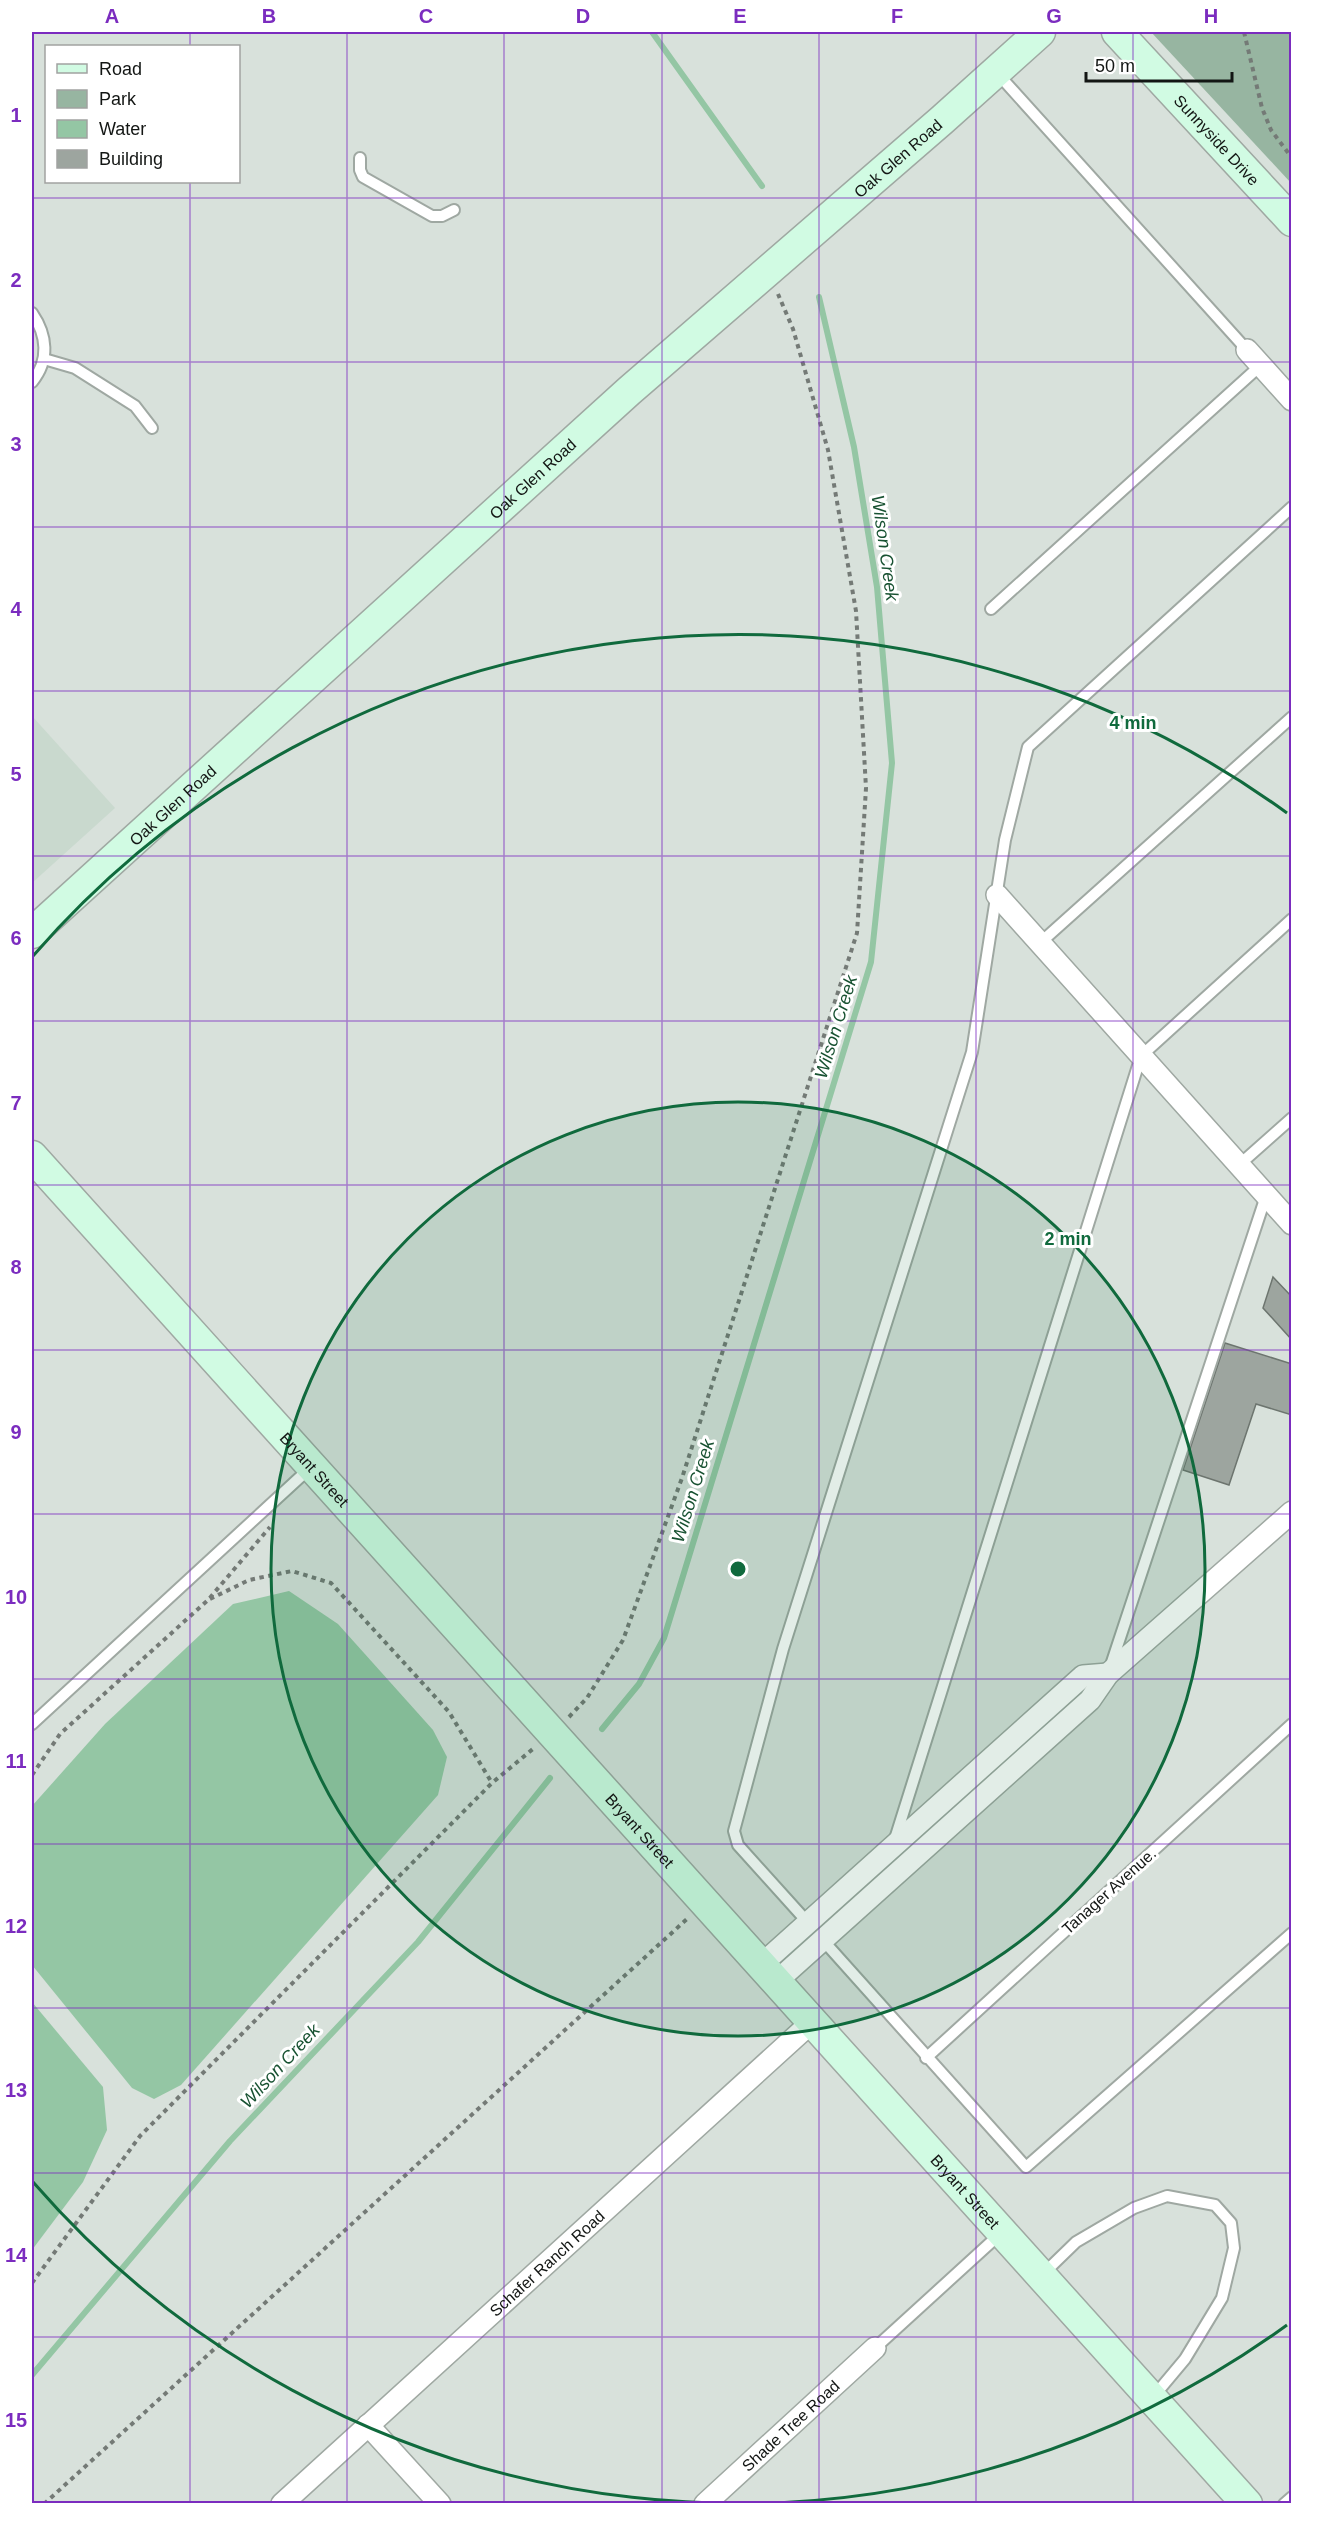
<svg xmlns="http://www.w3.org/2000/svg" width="1323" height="2535" viewBox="0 0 1323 2535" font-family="Arial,sans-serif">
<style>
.built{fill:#c9d9ce}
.green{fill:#97b5a1}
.water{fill:#94c6a4}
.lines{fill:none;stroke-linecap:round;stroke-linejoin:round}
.stream{stroke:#94c6a4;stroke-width:6}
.building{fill:#9da59f;stroke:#6d756f;stroke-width:1.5}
.lane-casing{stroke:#9fa8a2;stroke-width:14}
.street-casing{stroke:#9fa8a2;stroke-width:24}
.secondary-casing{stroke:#9fa8a2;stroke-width:33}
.path{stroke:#747a76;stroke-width:4;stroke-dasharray:4.5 4.5;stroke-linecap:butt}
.lane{stroke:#fff;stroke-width:10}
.street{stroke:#fff;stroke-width:21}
.secondary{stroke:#d1fbe3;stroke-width:30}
.grid{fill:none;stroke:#7b2cbf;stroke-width:1.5;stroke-opacity:0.55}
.ring{fill:none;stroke:#106a3d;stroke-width:3}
.labels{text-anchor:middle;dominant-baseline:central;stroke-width:6;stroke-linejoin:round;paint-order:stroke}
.street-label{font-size:16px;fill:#131614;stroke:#fff}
.water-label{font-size:18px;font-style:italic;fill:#185232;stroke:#fff}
.centre{fill:#106a3d;stroke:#fff;stroke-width:3}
.ring-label{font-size:18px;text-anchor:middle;font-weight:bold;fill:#106a3d;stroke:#fff;stroke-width:6;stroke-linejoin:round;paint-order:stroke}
.neatline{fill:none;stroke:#7b2cbf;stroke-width:2}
.grid-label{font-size:20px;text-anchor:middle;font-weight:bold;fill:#7b2cbf}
</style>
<rect width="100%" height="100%" fill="#d8e1db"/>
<polygon class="built" points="32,716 115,808 32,883"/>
<polygon class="green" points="1151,32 1291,32 1291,183"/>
<g class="water">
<polygon points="289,1591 338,1624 433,1730 447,1757 438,1795 181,2085 154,2099 132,2088 32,1965 32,1806 105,1724 233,1604"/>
<polygon points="32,2002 103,2087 107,2130 83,2182 32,2250"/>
</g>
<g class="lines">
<g class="stream">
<polyline points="652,32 762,186"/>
<polyline points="602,1729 639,1684 664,1638 871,962 892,763 877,587 854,447 819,297"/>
<polyline points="32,2375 230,2141 418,1942 550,1778"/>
</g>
</g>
<g class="building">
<polygon points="1273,1277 1292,1297 1292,1340 1263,1308"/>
<polygon points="1225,1343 1292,1364 1292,1415 1256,1404 1229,1485 1183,1470"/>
</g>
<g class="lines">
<defs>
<g id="lane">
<polyline points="998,74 1247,350"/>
<polyline points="360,158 360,170 363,177 432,216 442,216 454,210"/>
<path d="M32,313C47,335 50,360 32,382"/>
<polyline points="44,359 75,368 135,406 152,428"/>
<polyline points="991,609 1261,365"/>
<polyline points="1040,943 1292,717"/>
<polyline points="1239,1165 1292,1118"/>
<polyline points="1111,1665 1266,1196"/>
<polyline points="32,1724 310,1468"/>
<polyline points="895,1839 1141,1056 1292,919"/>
<polyline points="811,1926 738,1845 734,1831 783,1649 972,1052 1005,840 1028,747 1292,507"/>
<polyline points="821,1938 1026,2167 1292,1933"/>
<polyline points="926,2058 1292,1724"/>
<polyline points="1042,2275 1076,2242 1134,2208 1167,2196 1215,2205 1231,2223 1234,2248 1222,2298 1185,2359 1154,2396"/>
<polyline points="875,2348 1000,2234"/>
<polyline points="1284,2504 1292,2497"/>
</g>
<g id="street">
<polyline points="1247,350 1292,400"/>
<polyline points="997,895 1292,1224"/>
<polyline points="762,1964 1083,1676 1108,1674"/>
<polyline points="777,1981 1090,1700 1108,1674 1292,1512"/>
<polyline points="368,2425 440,2504"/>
<path id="s1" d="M282,2504L813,2021"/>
<path id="s2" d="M705,2504L875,2348"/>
</g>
<g id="secondary">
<path id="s3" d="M1117,32L1292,221"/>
<path id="s4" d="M32,933L629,391L942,120L1040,32"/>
<path id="s5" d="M32,1156L1247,2504"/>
</g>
</defs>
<use href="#lane" class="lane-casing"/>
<use href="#street" class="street-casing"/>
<use href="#secondary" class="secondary-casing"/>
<g class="path">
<polyline points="1244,32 1262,108 1271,130 1292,158"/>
<polyline points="210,1599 249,1580 292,1571 331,1583 449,1712 492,1783"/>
<polyline points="569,1717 587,1698 623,1640 682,1478 857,933 866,788 856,611 828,450 793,329 778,294"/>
<polyline points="32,1775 60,1734 208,1600 270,1527"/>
<polyline points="32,2283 140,2136 492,1783 534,1748"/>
<polyline points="44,2504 687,1919"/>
</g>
<use href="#lane" class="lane"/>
<use href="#street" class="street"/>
<use href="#secondary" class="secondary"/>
</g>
<path class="grid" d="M190,32V46M347,32V2504M504,32V2504M662,32V2504M819,32V2504M976,32V2504M1133,32V2504M190,182V2504M32,198H1292M32,362H1292M32,527H1292M32,691H1292M32,856H1292M32,1021H1292M32,1185H1292M32,1350H1292M32,1514H1292M32,1679H1292M32,1844H1292M32,2008H1292M32,2173H1292M32,2337H1292"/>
<circle cx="738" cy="1569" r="467" fill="#106a3d" fill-opacity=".12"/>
<g class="ring">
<circle cx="738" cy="1569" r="467"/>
<path d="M1287 2325A934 934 0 0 1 33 2182M33 956A934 934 0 0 1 1287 813"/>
</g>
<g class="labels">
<g class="street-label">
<text stroke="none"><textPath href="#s3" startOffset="147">Sunnyside Drive</textPath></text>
<text stroke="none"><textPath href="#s4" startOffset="1162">Oak Glen Road</textPath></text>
<text stroke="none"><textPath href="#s4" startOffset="676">Oak Glen Road</textPath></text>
<text stroke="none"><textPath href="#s4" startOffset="190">Oak Glen Road</textPath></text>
<text stroke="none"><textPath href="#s5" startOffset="422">Bryant Street</textPath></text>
<text stroke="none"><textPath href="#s5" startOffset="908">Bryant Street</textPath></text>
<text transform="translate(1109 1891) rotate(-42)">Tanager Avenue.</text>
<text stroke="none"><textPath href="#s5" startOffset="1394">Bryant Street</textPath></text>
<text stroke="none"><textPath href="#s1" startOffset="358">Schafer Ranch Road</textPath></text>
<text stroke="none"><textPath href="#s2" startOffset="116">Shade Tree Road</textPath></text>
</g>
<g class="water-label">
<text transform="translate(885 548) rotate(82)">Wilson Creek</text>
<text transform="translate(836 1027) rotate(-73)">Wilson Creek</text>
<text transform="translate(693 1491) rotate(-73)">Wilson Creek</text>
<text transform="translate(280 2066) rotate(-47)">Wilson Creek</text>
</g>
</g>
<circle cx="738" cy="1569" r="9" class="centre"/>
<g class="ring-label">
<text x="1133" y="729">4 min</text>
<text x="1068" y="1245">2 min</text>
</g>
<rect width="1323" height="2535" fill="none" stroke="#ffffff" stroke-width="66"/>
<rect x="45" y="45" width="195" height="138" fill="#ffffff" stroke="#a1a2a1" stroke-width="1.5"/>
<rect x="57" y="64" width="30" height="9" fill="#d1fbe3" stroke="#a1a2a1" stroke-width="1.5"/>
<text x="99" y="75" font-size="18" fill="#131614">Road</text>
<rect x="57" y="90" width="30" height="18" fill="#97b5a1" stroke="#a1a2a1" stroke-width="1.5"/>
<text x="99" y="105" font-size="18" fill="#131614">Park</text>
<rect x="57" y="120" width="30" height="18" fill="#94c6a4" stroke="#a1a2a1" stroke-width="1.5"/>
<text x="99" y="135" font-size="18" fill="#131614">Water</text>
<rect x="57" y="150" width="30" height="18" fill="#9da59f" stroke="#a1a2a1" stroke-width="1.5"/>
<text x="99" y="165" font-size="18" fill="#131614">Building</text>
<path d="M1086 72v9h146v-9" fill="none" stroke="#131614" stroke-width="3"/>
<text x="1095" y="72" font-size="18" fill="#131614" stroke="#ffffff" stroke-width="4.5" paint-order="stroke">50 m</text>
<rect x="33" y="33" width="1257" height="2469" class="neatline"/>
<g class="grid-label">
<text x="112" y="23">A</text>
<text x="269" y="23">B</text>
<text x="426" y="23">C</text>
<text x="583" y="23">D</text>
<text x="740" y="23">E</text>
<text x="897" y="23">F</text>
<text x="1054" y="23">G</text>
<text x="1211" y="23">H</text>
<text x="16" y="122">1</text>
<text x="16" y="287">2</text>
<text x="16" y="451">3</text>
<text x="16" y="616">4</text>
<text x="16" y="781">5</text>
<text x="16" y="945">6</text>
<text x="16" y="1110">7</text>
<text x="16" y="1274">8</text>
<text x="16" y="1439">9</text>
<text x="16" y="1604">10</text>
<text x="16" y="1768">11</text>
<text x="16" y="1933">12</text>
<text x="16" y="2097">13</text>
<text x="16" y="2262">14</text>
<text x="16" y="2427">15</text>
</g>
</svg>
